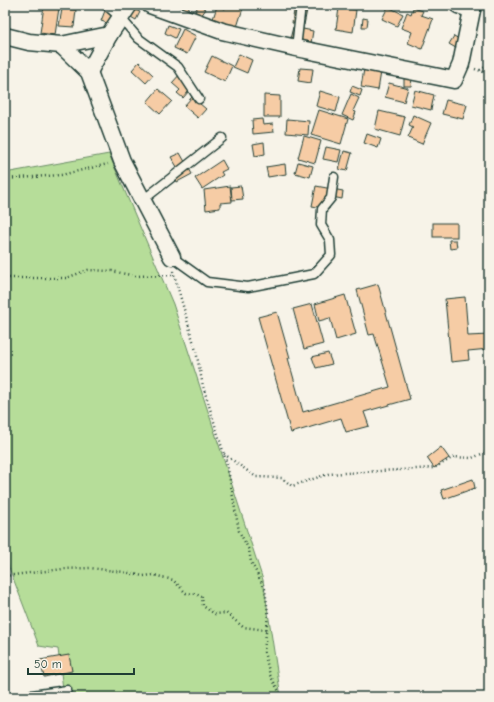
<svg xmlns="http://www.w3.org/2000/svg" width="494" height="702" viewBox="0 0 494 702" font-family="'Comic Neue',sans-serif">
<style>
.green{fill:#b6dd99;stroke:#6a8d66}
.building{fill:#f6cca5;stroke:#1f3d34}
.lines{fill:none;stroke-linecap:round;stroke-linejoin:round}
.service-casing{stroke:#1f3d34;stroke-width:11}
.minor-casing{stroke:#1f3d34;stroke-width:19}
.path{stroke:#1f3d34;stroke-width:2.5;stroke-dasharray:1 3;stroke-linecap:butt}
.service{stroke:#f7f3e8;stroke-width:8}
.minor{stroke:#f7f3e8;stroke-width:16}
</style>
<rect width="100%" height="100%" fill="#f7f3e8"/>
<filter id="ink" filterUnits="userSpaceOnUse"><feTurbulence type="fractalNoise" baseFrequency=".025" numOctaves="2"/><feDisplacementMap in="SourceGraphic" scale="8" xChannelSelector="R" yChannelSelector="G"/><feConvolveMatrix kernelMatrix="1 2 1 2 8 2 1 2 1" color-interpolation-filters="sRGB"/></filter>
<g filter="url(#ink)">
<polygon class="green" points="109,154 173,304 263,580 281,697 73,697 73,692 63,689 58,649 39,646 5,557 5,173"/>
<g class="building">
<polygon points="181,5 190,5 186,14 179,11"/>
<polygon points="199,5 206,9 201,16 195,11"/>
<polygon points="227,5 244,5 237,27 213,19 217,6 225,9"/>
<polygon points="295,5 308,5 304,25 292,23"/>
<polygon points="44,6 59,8 55,35 40,33"/>
<polygon points="388,7 403,14 397,26 382,19"/>
<polygon points="106,8 115,11 110,24 101,21"/>
<polygon points="339,8 356,10 353,32 336,29"/>
<polygon points="413,8 423,11 421,15 433,19 422,49 408,43 412,32 401,28 407,12 411,14"/>
<polygon points="62,9 76,10 74,27 59,26"/>
<polygon points="132,9 140,12 136,20 129,16"/>
<polygon points="363,18 368,19 367,27 362,27"/>
<polygon points="168,25 179,29 175,38 165,33"/>
<polygon points="293,27 313,31 311,43 290,39"/>
<polygon points="183,29 196,36 187,54 174,48"/>
<polygon points="454,36 466,43 461,51 449,44"/>
<polygon points="239,54 252,60 247,73 233,67"/>
<polygon points="212,56 232,66 225,82 204,72"/>
<polygon points="139,62 153,75 146,83 132,70"/>
<polygon points="365,63 382,66 378,90 361,87"/>
<polygon points="300,68 313,69 311,83 298,81"/>
<polygon points="181,73 194,85 183,98 177,93 180,90 172,83"/>
<polygon points="404,78 412,78 411,86 404,86"/>
<polygon points="389,83 408,88 404,102 385,97"/>
<polygon points="352,86 362,90 360,96 350,92"/>
<polygon points="158,89 172,101 160,114 147,102"/>
<polygon points="415,90 434,95 431,110 411,105"/>
<polygon points="320,91 340,97 336,112 316,106"/>
<polygon points="351,94 359,98 353,111 356,112 353,120 342,115"/>
<polygon points="264,95 280,96 280,117 264,117"/>
<polygon points="192,97 206,109 198,118 184,106"/>
<polygon points="446,100 467,105 463,119 442,114"/>
<polygon points="319,110 348,119 341,144 311,135"/>
<polygon points="379,111 405,117 400,136 375,129"/>
<polygon points="413,115 431,123 422,144 408,138 413,127 409,125"/>
<polygon points="262,119 263,125 273,124 274,132 253,134 252,120"/>
<polygon points="287,119 309,121 308,135 286,133"/>
<polygon points="367,134 381,139 378,148 364,143"/>
<polygon points="304,136 321,141 315,163 298,158"/>
<polygon points="264,142 265,154 255,156 253,144"/>
<polygon points="326,147 341,150 338,162 323,159"/>
<polygon points="344,151 352,153 347,171 339,169"/>
<polygon points="180,153 192,174 177,182 173,174 179,170 171,157"/>
<polygon points="222,160 227,169 221,172 223,175 202,189 195,178"/>
<polygon points="298,162 313,166 310,177 295,173"/>
<polygon points="285,164 286,174 268,177 266,167"/>
<polygon points="230,186 232,202 220,203 220,208 206,210 204,190"/>
<polygon points="241,186 243,199 232,200 231,187"/>
<polygon points="316,186 343,191 342,199 332,197 329,209 312,206"/>
<rect x="433" y="223" width="24" height="14"/>
<polygon points="449,240 456,240 457,248 450,249"/>
<polygon points="378,284 410,399 364,412 369,426 346,432 341,418 291,433 258,317 277,312 290,358 288,358 303,412 390,387 374,334 369,335 357,290"/>
<polygon points="345,295 356,334 336,340 330,318 319,321 315,304"/>
<polygon points="465,297 468,336 489,335 489,349 468,351 469,360 451,362 445,299"/>
<polygon points="312,304 323,344 304,349 293,309"/>
<polygon points="328,353 332,364 316,368 312,357"/>
<polygon points="441,447 449,458 434,468 427,458"/>
<polygon points="473,479 475,488 444,499 441,490"/>
<polygon points="69,655 72,671 44,677 40,660"/>
</g>
<g class="lines">
<defs>
<g id="service">
<polyline points="106,5 121,18 138,38 178,67 199,99"/>
<polyline points="296,48 301,5"/>
<polyline points="143,200 222,138"/>
<polyline points="172,257 207,282 248,287 314,274 331,255 330,240 321,225 322,209 331,198 334,177"/>
<polyline points="18,697 67,690"/>
</g>
<g id="minor">
<polyline points="150,5 222,31 296,48 454,80 461,64 473,5"/>
<polyline points="458,5 472,10"/>
<polyline points="5,36 29,42 61,45 109,35 129,5"/>
<polyline points="61,45 89,72 122,161 172,257"/>
<polyline points="89,72 109,35"/>
</g>
</defs>
<use href="#service" class="service-casing"/>
<use href="#minor" class="minor-casing"/>
<g class="path">
<polyline points="475,69 489,74"/>
<polyline points="480,70 489,65"/>
<polyline points="5,179 61,175 108,164"/>
<polyline points="173,271 196,351 203,386 227,464 239,531 249,550 251,562 265,589 268,614 264,652 270,675 282,697"/>
<polyline points="5,278 66,278 88,270 112,271 135,276 174,275"/>
<polyline points="224,454 256,477 282,478 292,486 328,474 434,468 454,457 472,458 489,451"/>
<polyline points="5,576 63,569 90,568 124,572 143,576 154,575 173,580 186,593 196,594 202,597 203,606 215,614 226,613 243,627 266,630"/>
</g>
<use href="#service" class="service"/>
<use href="#minor" class="minor"/>
</g>
</g>
<rect width="494" height="702" fill="none" stroke="#f7f3e8" stroke-width="20"/>
<rect x="10" y="10" width="474" height="682" fill="none" stroke="#1f3d34" stroke-width="1.5" filter="url(#ink)"/>
<path d="M28 668v6h106v-6" fill="none" stroke="#1f3d34" stroke-width="2"/>
<text x="34" y="668" font-size="12" fill="#1f3d34" stroke="#f7f3e8" stroke-width="3" paint-order="stroke">50 m</text>
</svg>
